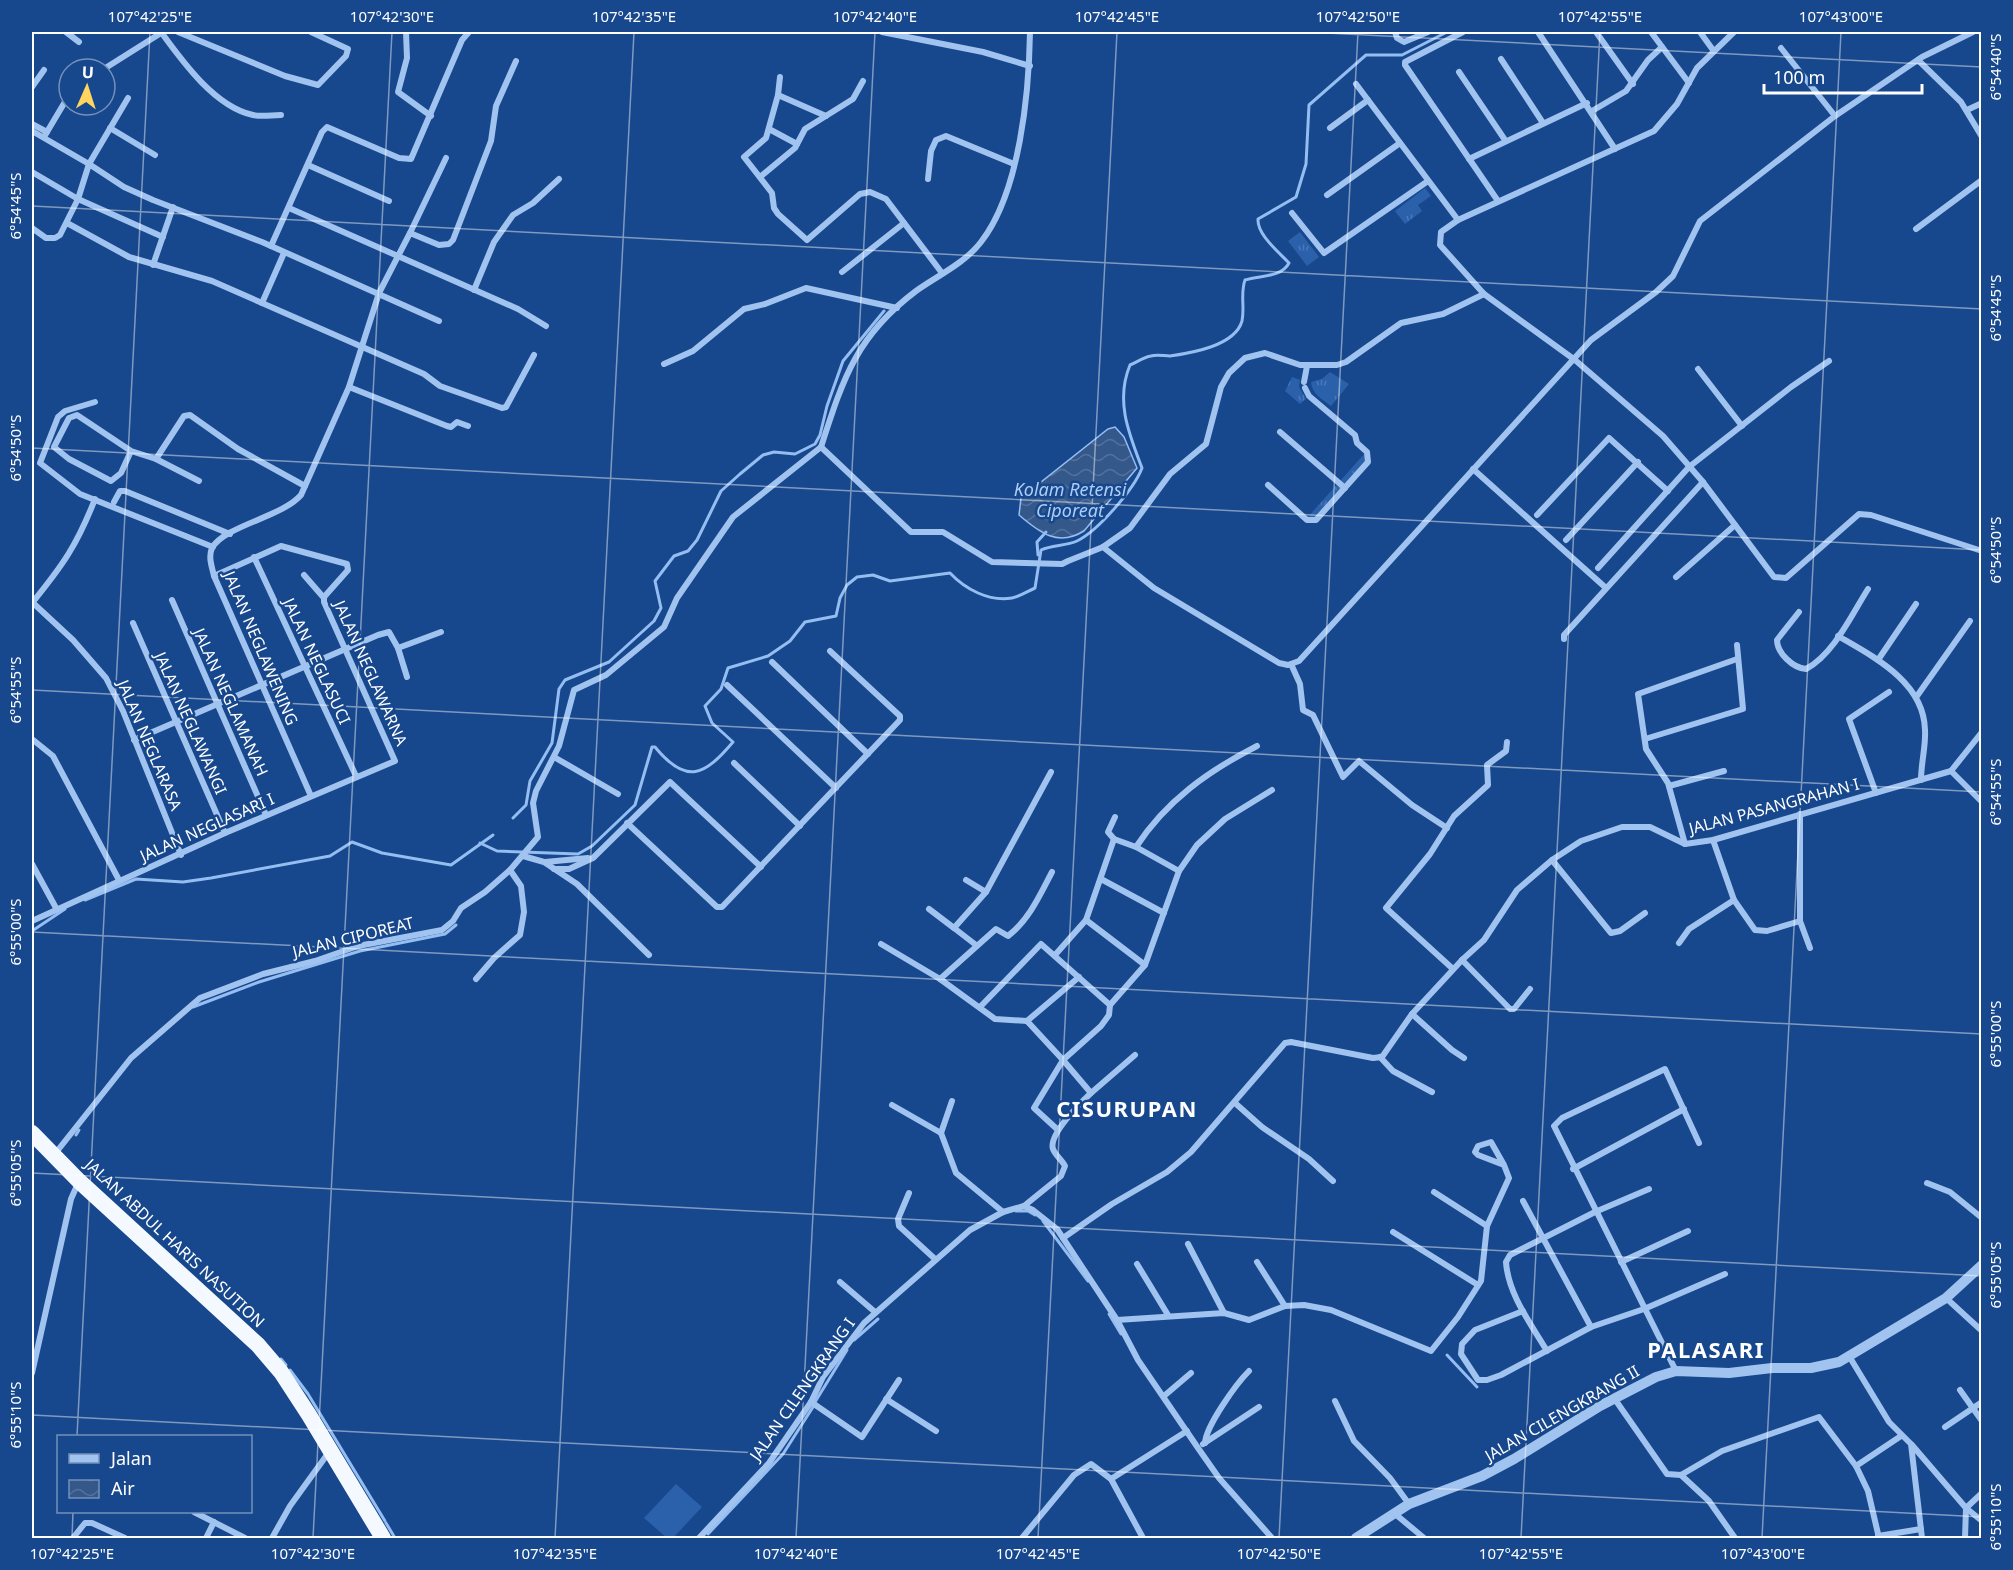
<svg xmlns="http://www.w3.org/2000/svg" width="2013" height="1570" viewBox="0 0 2013 1570" font-family="'Noto Sans',sans-serif">
<style>
.grass{fill:url(#grass-tufts)}
.pitch{fill:#2a61aa}
.water{fill:url(#water-waves);stroke:#94bdf1;stroke-width:1.5}
.lines{fill:none;stroke-linecap:round;stroke-linejoin:round}
.stream{stroke:#94bdf1;stroke-width:3}
.minor{stroke:#a1c3ef;stroke-width:6}
.tertiary{stroke:#a1c3ef;stroke-width:10}
.trunk{stroke:#f4f8ff;stroke-width:16}
.ticks{fill:none;stroke:#fff;stroke-width:1.5;stroke-opacity:0.45}
.labels{text-anchor:middle;dominant-baseline:central;stroke-width:5;stroke-linejoin:round;paint-order:stroke}
.street-label{font-size:16px;fill:#fff;stroke:#17478c}
.water-label{font-size:18px;font-style:italic;fill:#adcdf6;stroke:#17478c}
.district-label{font-size:22px;font-weight:bold;letter-spacing:1.5px;fill:#fff;stroke:#17478c}
.neatline{fill:none;stroke:#fff;stroke-width:2}
.ticks-label{font-size:15px;text-anchor:middle;fill:#fff}
</style>
<defs>
<pattern id="grass-tufts" width="24" height="20" patternUnits="userSpaceOnUse" patternTransform="scale(1.5)"><rect width="24" height="20" fill="#2a61aa"/><path d="M3 7l-1-3M5 7V3M7 7l1-3M15 17l-1-3M17 17v-4M19 17l1-3" fill="none" stroke="#4a79b7"/></pattern>
<pattern id="water-waves" width="16" height="10" patternUnits="userSpaceOnUse" patternTransform="scale(1.5)"><rect width="16" height="10" fill="#35588b"/><path d="M0 5q4-4 8 0t8 0" fill="none" stroke="#53719c"/></pattern>
</defs>
<rect width="100%" height="100%" fill="#17478c"/>
<g class="grass">
<polygon points="1425,188 1431,196 1418,205 1422,211 1405,224 1395,211"/>
<polygon points="1300,232 1319,257 1307,266 1288,241"/>
<path d="M1330,372L1349,384L1331,406C1322,399 1312,394 1311,382L1322,379Z"/>
<polygon points="1292,377 1300,380 1299,387 1306,399 1300,404 1285,391"/>
<polygon points="1366,452 1366,462 1315,519 1307,518"/>
</g>
<polygon class="pitch" points="676,1484 702,1507 673,1538 667,1538 644,1518"/>
<path class="water" d="M1115,427L1124,437L1137,468L1084,531C1058,547 1040,533 1019,515L1021,498L1108,429Z"/>
<g class="lines">
<g class="stream">
<polyline points="1038,555 1037,542 1046,532"/>
<polyline points="513,818 526,805 530,781 552,743 559,689 565,680 609,662 654,621 661,608 655,581 674,556 688,551 697,540 721,491 740,474 763,455 774,452 795,454 815,444 820,435 827,406 843,361 884,311"/>
<path d="M480,843L497,851L578,854L592,846L635,805L652,747H655C687,786 705,775 733,742L712,723L705,706L721,689L728,668L768,656L790,641L805,622L836,616L840,598L847,585L857,577L873,575L890,581L950,573C965,589 989,602 1012,598C1019,597 1028,591 1035,588L1041,550C1052,545 1066,546 1077,541C1098,531 1134,489 1142,468C1129,434 1115,401 1130,365C1137,362 1144,357 1151,356C1157,354 1164,356 1170,356C1191,353 1235,346 1242,321C1245,307 1240,294 1245,280C1260,275 1281,278 1289,263C1279,252 1257,235 1258,219L1296,197L1306,164L1309,105L1366,55H1402L1447,32"/>
<polyline points="85,900 136,879 183,882 211,878 330,856 352,842 382,853 451,865 493,835"/>
<polyline points="32,931 65,909"/>
<polyline points="193,1007 259,982 360,951 445,934 456,925"/>
<polyline points="76,1135 79,1130"/>
<polyline points="1016,1211 1028,1211 1035,1215"/>
<polyline points="1043,1221 1088,1281"/>
<polyline points="1109,1314 1121,1334"/>
<polyline points="854,1340 878,1319"/>
<polyline points="1447,1355 1477,1387"/>
<polyline points="281,1359 286,1365"/>
<polyline points="290,1370 308,1394 385,1521"/>
<polyline points="815,1402 847,1350"/>
<polyline points="386,1523 395,1538"/>
<polyline points="708,1534 783,1454 813,1407"/>
</g>
<g class="minor">
<polyline points="66,32 79,42"/>
<path d="M161,32C182,61 215,107 253,115C261,117 272,115 281,115"/>
<polyline points="178,32 285,76 318,85 346,56 348,49 311,32"/>
<polyline points="406,32 407,58 398,92 431,116"/>
<polyline points="882,32 983,52 1030,66"/>
<polyline points="1395,32 1397,38 1404,42 1428,32"/>
<polyline points="1463,32 1405,62 1405,65 1498,201"/>
<polyline points="1538,32 1615,149"/>
<polyline points="1596,32 1633,84"/>
<polyline points="1651,32 1689,83"/>
<polyline points="1700,32 1713,50"/>
<polyline points="1734,32 1697,68 1677,104 1654,131 1458,220 1441,232 1440,245 1484,294 1575,360 1663,436 1703,482 1774,577 1786,578 1859,514 1871,515 1982,551"/>
<polyline points="1781,48 1835,116"/>
<polyline points="1501,59 1543,123"/>
<polyline points="1918,60 1961,102 1982,137"/>
<polyline points="107,67 161,33"/>
<polyline points="1459,72 1505,140"/>
<polyline points="780,77 778,95 766,138 744,157 772,193 774,208 778,214 807,240 860,194 870,192 886,199 942,273"/>
<polyline points="1356,84 1458,220"/>
<polyline points="32,87 44,70"/>
<polyline points="778,95 826,116"/>
<polyline points="1967,110 1982,103"/>
<polyline points="1592,111 1626,91 1648,60 1662,47"/>
<polyline points="32,124 47,132"/>
<polyline points="110,128 155,155"/>
<polyline points="1330,128 1368,100"/>
<polyline points="769,129 797,144"/>
<polyline points="32,131 89,164 128,98"/>
<polyline points="44,137 69,95"/>
<polyline points="1469,159 1587,103"/>
<polyline points="308,165 389,201"/>
<polyline points="32,172 78,199 163,237"/>
<polyline points="760,177 795,148 805,129 853,99 863,81"/>
<polyline points="928,179 931,151 936,140 946,136 1014,164"/>
<polyline points="1327,195 1400,143"/>
<polyline points="289,208 518,309 546,326"/>
<polyline points="1292,213 1324,253 1428,181"/>
<polyline points="67,223 129,257 212,281 424,374 440,386 502,408 506,407 534,355"/>
<polyline points="32,228 46,238 55,238 60,235 78,199 89,164 124,187 153,200 262,242 439,321"/>
<polyline points="1916,229 1982,180"/>
<polyline points="410,233 446,158"/>
<polyline points="271,246 322,132 327,127 399,158 411,159 462,40 469,32"/>
<polyline points="153,265 173,207"/>
<polyline points="842,272 904,223"/>
<polyline points="474,290 494,242 513,215 533,203 559,179"/>
<polyline points="262,303 284,253"/>
<polyline points="664,364 693,351 744,309 765,304 806,288 897,308"/>
<polyline points="1698,369 1742,426"/>
<polyline points="1304,382 1307,366"/>
<polyline points="349,387 447,426 451,427 457,422 468,426"/>
<polyline points="95,402 65,411 58,417 40,463 80,494 213,547"/>
<polyline points="1280,432 1345,488"/>
<polyline points="821,447 911,532 943,532 992,562 1062,564 1068,561 1103,547 1130,528 1170,474 1206,444 1221,387 1229,373 1245,358 1265,353 1300,365 1337,365 1346,362 1401,323 1443,314 1484,294"/>
<path d="M821,447C843,379 856,336 916,291C937,276 965,263 981,242C1020,192 1029,93 1030,32"/>
<polyline points="131,451 121,473 111,481 69,459 54,447 69,418 77,415 131,451 156,459 184,416 190,415 238,449 305,486"/>
<polyline points="156,459 199,481"/>
<polyline points="1473,469 1606,588"/>
<polyline points="1268,485 1307,520 1316,520 1368,462 1367,452 1357,443 1355,435 1309,396 1305,388"/>
<polyline points="114,502 120,491 125,491 230,534"/>
<polyline points="1537,515 1609,438 1668,491"/>
<polyline points="1566,540 1638,462"/>
<polyline points="1103,547 1154,588 1279,663 1288,665 1299,661 1591,340 1656,292 1673,276 1700,221 1835,116 1922,57 1973,32"/>
<polyline points="254,557 356,776"/>
<polyline points="1598,568 1689,467 1791,387 1829,361"/>
<polyline points="304,575 324,598"/>
<polyline points="1676,577 1735,525"/>
<polyline points="172,600 266,815"/>
<polyline points="32,602 73,640 106,678 123,711 181,855"/>
<path d="M32,603C63,565 77,545 95,499"/>
<path d="M1799,612L1777,640C1777,653 1793,668 1806,669C1834,654 1852,614 1868,589"/>
<polyline points="133,623 225,833"/>
<path d="M1838,636C1874,657 1924,682 1925,730C1926,746 1921,763 1921,780"/>
<polyline points="1564,639 1564,635 1703,482"/>
<polyline points="398,648 407,677"/>
<polyline points="1878,660 1916,604"/>
<polyline points="772,662 868,754"/>
<polyline points="1291,664 1300,684 1303,710 1313,715 1343,777 1359,761 1412,805 1447,828"/>
<polyline points="727,685 836,788"/>
<polyline points="1917,696 1970,621"/>
<polyline points="32,739 53,756 119,880"/>
<polyline points="1645,739 1743,709 1737,645"/>
<polyline points="134,740 378,635 389,632 398,648 441,632"/>
<polyline points="554,757 618,794"/>
<polyline points="734,763 800,826"/>
<polyline points="1951,771 1982,802"/>
<polyline points="1669,786 1724,771"/>
<polyline points="1876,793 1849,719 1889,692"/>
<path d="M311,796L214,576C212,567 208,557 212,548C224,526 282,517 301,495L349,387L379,293L410,233L439,245L449,244L453,240L491,141L496,106L516,61"/>
<polyline points="1800,814 1800,921 1810,948"/>
<polyline points="627,823 717,907 722,907 900,720 900,716 830,651"/>
<polyline points="1114,839 1108,832 1115,817"/>
<polyline points="1713,840 1734,900 1755,930 1767,931 1800,921"/>
<polyline points="1685,844 1668,783 1646,749 1638,694 1737,659"/>
<polyline points="523,856 544,862 577,884 649,955"/>
<polyline points="1552,860 1611,933 1620,931 1645,913"/>
<polyline points="545,862 588,858"/>
<polyline points="32,864 56,908"/>
<polyline points="554,869 569,869 593,858 670,782 761,867"/>
<path d="M1179,871L1136,847C1166,801 1208,771 1257,746"/>
<polyline points="1101,879 1164,913"/>
<polyline points="966,880 986,892"/>
<polyline points="929,909 954,928"/>
<polyline points="1086,920 1145,965"/>
<polyline points="32,921 225,833 395,761 324,602 324,597 348,570 347,564 281,546 214,576"/>
<polyline points="1679,943 1689,929 1734,900"/>
<polyline points="881,944 940,979 995,1019 1027,1021 1063,1060 1034,1108 1058,1130"/>
<polyline points="976,945 954,928 986,892 1051,772"/>
<polyline points="1055,955 1086,920 1114,839 1136,847"/>
<polyline points="1462,960 1510,1009 1514,1009 1530,989"/>
<polyline points="1453,969 1386,908 1430,854 1454,816 1488,785 1487,765 1506,751 1507,742"/>
<polyline points="476,979 494,958 520,935 524,912 521,886 510,870"/>
<path d="M940,979L996,929L1008,936C1029,920 1040,895 1052,872"/>
<polyline points="981,1006 1041,944 1110,1005"/>
<polyline points="1412,1014 1452,1050 1464,1058"/>
<polyline points="1027,1021 1079,977"/>
<polyline points="1380,1057 1393,1071 1432,1092"/>
<polyline points="1091,1093 1135,1055"/>
<polyline points="1235,1103 1262,1127 1309,1159 1333,1181"/>
<polyline points="892,1105 941,1133 956,1173 1003,1212"/>
<polyline points="941,1133 952,1101"/>
<polyline points="54,1155 131,1058 200,998 263,974 315,961 358,946 442,930 453,921 461,908 485,892 510,870 538,837 533,803 536,791 559,746 574,690 606,675 664,627 677,598 733,517 821,447"/>
<polyline points="1573,1169 1684,1109"/>
<polyline points="1927,1183 1950,1192 1982,1218"/>
<polyline points="1434,1192 1487,1226"/>
<polyline points="909,1193 898,1219 899,1226 935,1259"/>
<polyline points="1523,1201 1591,1327"/>
<polyline points="1024,1206 1033,1210 1057,1229 1117,1320 1138,1360 1198,1448 1219,1478 1272,1538"/>
<polyline points="1393,1232 1478,1285"/>
<polyline points="1063,1238 1112,1204 1167,1172 1191,1152 1285,1043 1291,1042 1373,1058 1382,1057 1412,1014 1462,960 1484,940 1517,890 1552,860 1581,841 1622,827 1650,827 1685,844 1713,840 1951,771 1982,732"/>
<polyline points="1188,1244 1224,1313"/>
<polyline points="1257,1262 1285,1306"/>
<polyline points="1621,1262 1688,1231"/>
<polyline points="1137,1264 1168,1315"/>
<polyline points="840,1282 875,1312"/>
<polyline points="1946,1298 1982,1331"/>
<polyline points="1523,1311 1475,1330 1462,1344 1461,1354 1478,1380 1487,1380 1501,1375 1591,1327 1644,1309 1725,1274"/>
<polyline points="1117,1320 1224,1313 1249,1320 1285,1306 1304,1305 1331,1310 1431,1351 1458,1317 1481,1281 1487,1226 1509,1178 1504,1165 1478,1155 1475,1152 1478,1146 1491,1142 1504,1165"/>
<path d="M1547,1351C1531,1324 1508,1294 1506,1262L1510,1255L1595,1212L1649,1189"/>
<polyline points="1849,1356 1889,1422 1911,1444 1922,1538"/>
<polyline points="1676,1371 1554,1126 1562,1118 1665,1069 1699,1143"/>
<polyline points="32,1373 71,1199 79,1181"/>
<polyline points="1960,1390 1982,1421"/>
<polyline points="1164,1396 1191,1373"/>
<polyline points="1614,1398 1667,1474 1681,1475 1722,1451 1819,1417 1856,1466"/>
<polyline points="886,1399 936,1431"/>
<polyline points="1335,1401 1354,1441 1390,1478 1409,1504"/>
<polyline points="811,1402 862,1437 899,1380"/>
<polyline points="1945,1427 1982,1402"/>
<path d="M1205,1443C1206,1426 1236,1384 1249,1371"/>
<polyline points="1203,1444 1259,1407"/>
<polyline points="1912,1445 1966,1508 1965,1538"/>
<polyline points="1681,1475 1709,1501 1735,1538"/>
<polyline points="1111,1479 1187,1431"/>
<polyline points="1982,1493 1966,1508 1982,1521"/>
<polyline points="194,1512 245,1538"/>
<polyline points="1394,1513 1424,1538"/>
<polyline points="1878,1536 1921,1529"/>
<polyline points="73,1538 85,1523 92,1523 125,1538"/>
<polyline points="206,1538 214,1522"/>
<polyline points="272,1538 290,1506 329,1452"/>
<path d="M699,1538L769,1463L811,1402L823,1377L864,1323L970,1230L1003,1212L1024,1206L1061,1176L1065,1166C1062,1160 1055,1155 1053,1149C1048,1135 1081,1102 1091,1093L1063,1060L1101,1026L1109,1015L1110,1005L1145,965L1179,871L1197,845L1225,819L1272,790"/>
<polyline points="1022,1538 1074,1475 1091,1464 1111,1479 1143,1538"/>
<polyline points="1879,1538 1868,1491 1856,1466 1901,1436"/>
</g>
<polyline class="tertiary" points="1356,1538 1409,1504 1482,1476 1514,1459 1600,1406 1656,1377 1676,1371 1729,1373 1772,1368 1811,1368 1839,1362 1946,1298 1982,1265"/>
<polyline class="trunk" points="32,1133 79,1181 258,1345 281,1372 309,1415 383,1538"/>
</g>
<path class="ticks" d="M1307,32L1982,67M32,206L1982,309M32,448L1982,550M32,690L1982,792M32,932L1982,1034M32,1173L1982,1276M32,1415L1982,1517M77,1436L150,32M72,1538L73,1512M313,1538L392,32M555,1538L634,32M796,1538L875,32M1038,1538L1117,32M1279,1538L1358,32M1521,1538L1600,32M1762,1538L1841,32"/>
<g class="labels">
<g class="street-label">
<text transform="translate(261 648) rotate(67)">JALAN NEGLAWENING</text>
<text transform="translate(317 661) rotate(65)">JALAN NEGLASUCI</text>
<text transform="translate(371 673) rotate(66)">JALAN NEGLAWARNA</text>
<text transform="translate(231 702) rotate(66)">JALAN NEGLAMANAH</text>
<text transform="translate(191 723) rotate(66)">JALAN NEGLAWANGI</text>
<text transform="translate(150 745) rotate(67)">JALAN NEGLARASA</text>
<text transform="translate(1774 806) rotate(-15)">JALAN PASANGRAHAN I</text>
<text transform="translate(207 827) rotate(-24)">JALAN NEGLASARI I</text>
<text transform="translate(353 937) rotate(-14)">JALAN CIPOREAT</text>
<text transform="translate(175 1243) rotate(43)">JALAN ABDUL HARIS NASUTION</text>
<text transform="translate(802 1389) rotate(-55)">JALAN CILENGKRANG I</text>
<text transform="translate(1562 1413) rotate(-30)">JALAN CILENGKRANG II</text>
</g>
<g class="water-label">
<text x="1070" y="489">Kolam Retensi<tspan x="1070" dy="21">Ciporeat</tspan></text>
</g>
<g class="district-label">
<text x="1127" y="1108">CISURUPAN</text>
<text x="1706" y="1349">PALASARI</text>
</g>
</g>
<rect width="2013" height="1570" fill="none" stroke="#17478c" stroke-width="66"/>
<rect x="57" y="1435" width="195" height="78" fill="#17478c" stroke="#7491ba" stroke-width="1.5"/>
<rect x="69" y="1454" width="30" height="9" fill="#a1c3ef" stroke="#7491ba" stroke-width="1.5"/>
<text x="111" y="1465" font-size="18" fill="#ffffff">Jalan</text>
<rect x="69" y="1480" width="30" height="18" fill="url(#water-waves)" stroke="#7491ba" stroke-width="1.5"/>
<text x="111" y="1495" font-size="18" fill="#ffffff">Air</text>
<g transform="translate(87 87) rotate(3)"><circle r="28" fill="#17478c" stroke="#7491ba" stroke-width="1.5"/>
<path d="M0-4.5L10 22L0 15L-10 22Z" fill="#ffd45f"/>
<text y="-9" font-size="16" font-weight="bold" text-anchor="middle" fill="#ffffff">U</text>
</g>
<path d="M1764 84v9h158v-9" fill="none" stroke="#ffffff" stroke-width="3"/>
<text x="1773" y="84" font-size="18" fill="#ffffff" stroke="#17478c" stroke-width="4.5" paint-order="stroke">100 m</text>
<rect x="33" y="33" width="1947" height="1504" class="neatline"/>
<g class="ticks-label">
<text x="150" y="22">107°42'25"E</text>
<text x="392" y="22">107°42'30"E</text>
<text x="634" y="22">107°42'35"E</text>
<text x="875" y="22">107°42'40"E</text>
<text x="1117" y="22">107°42'45"E</text>
<text x="1358" y="22">107°42'50"E</text>
<text x="1600" y="22">107°42'55"E</text>
<text x="1841" y="22">107°43'00"E</text>
<text transform="translate(1996 67) rotate(-90)" y="5">6°54'40"S</text>
<text transform="translate(16 206) rotate(-90)" y="5">6°54'45"S</text>
<text transform="translate(1996 308) rotate(-90)" y="5">6°54'45"S</text>
<text transform="translate(16 448) rotate(-90)" y="5">6°54'50"S</text>
<text transform="translate(1996 550) rotate(-90)" y="5">6°54'50"S</text>
<text transform="translate(16 690) rotate(-90)" y="5">6°54'55"S</text>
<text transform="translate(1996 792) rotate(-90)" y="5">6°54'55"S</text>
<text transform="translate(16 932) rotate(-90)" y="5">6°55'00"S</text>
<text transform="translate(1996 1034) rotate(-90)" y="5">6°55'00"S</text>
<text transform="translate(16 1173) rotate(-90)" y="5">6°55'05"S</text>
<text transform="translate(1996 1275) rotate(-90)" y="5">6°55'05"S</text>
<text transform="translate(16 1415) rotate(-90)" y="5">6°55'10"S</text>
<text transform="translate(1996 1517) rotate(-90)" y="5">6°55'10"S</text>
<text x="72" y="1559">107°42'25"E</text>
<text x="313" y="1559">107°42'30"E</text>
<text x="555" y="1559">107°42'35"E</text>
<text x="796" y="1559">107°42'40"E</text>
<text x="1038" y="1559">107°42'45"E</text>
<text x="1279" y="1559">107°42'50"E</text>
<text x="1521" y="1559">107°42'55"E</text>
<text x="1763" y="1559">107°43'00"E</text>
</g>
</svg>
